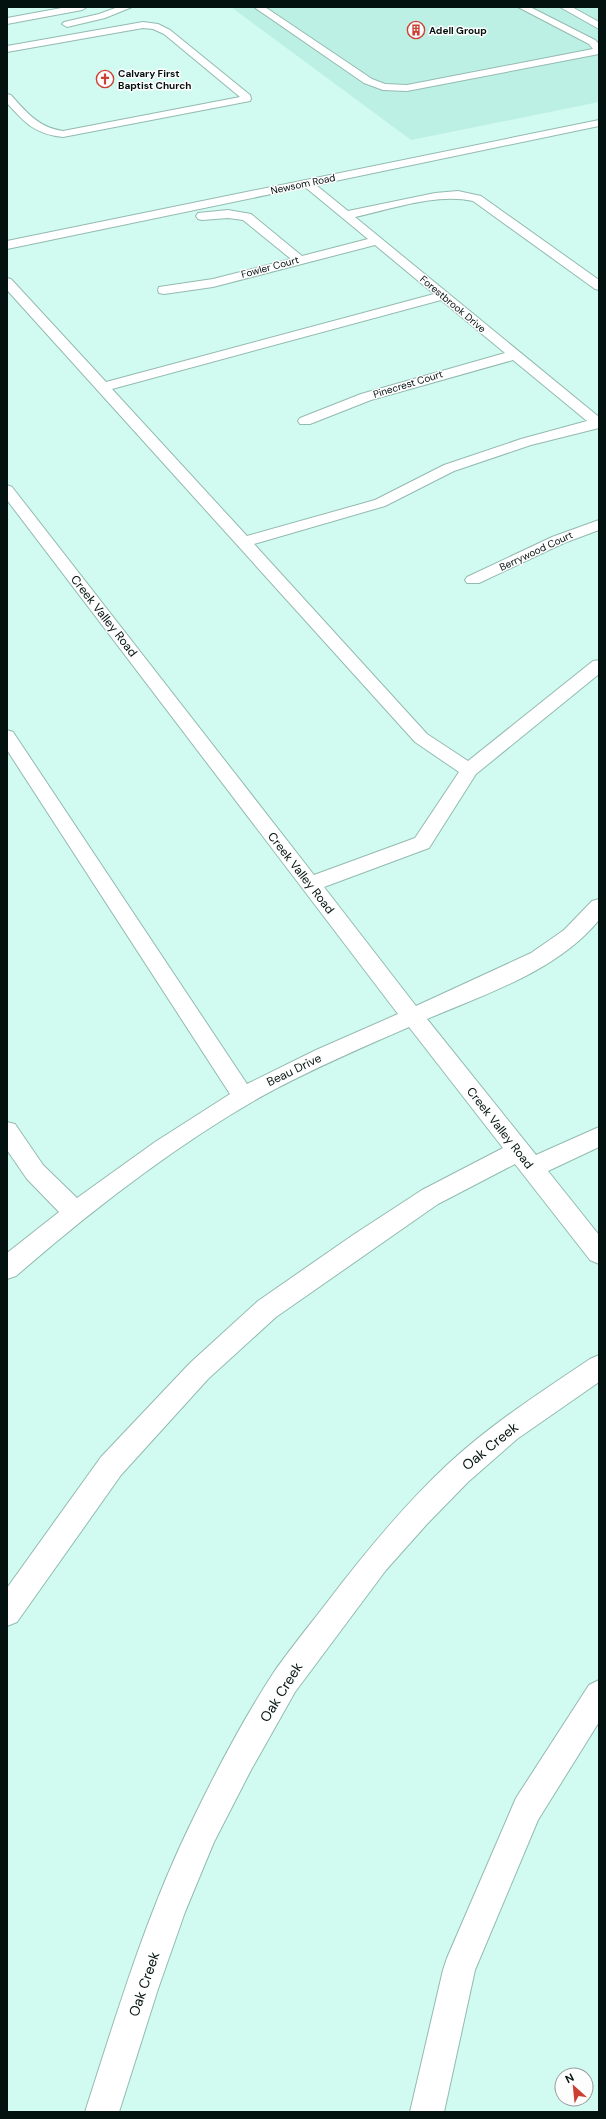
<svg xmlns="http://www.w3.org/2000/svg" width="606" height="2119" viewBox="0 0 606 2119" font-family="'DM Sans',sans-serif">
<style>
.built{fill:#bdf0e4}
.lines{fill:none;stroke-linecap:round;stroke-linejoin:round}
.minor-casing{stroke:#93bab1;stroke-width:2}
.minor{fill:#fff;fill-rule:evenodd}
.labels{text-anchor:middle;dominant-baseline:central;stroke-width:3;stroke-linejoin:round;paint-order:stroke}
.far-poi-label{font-size:10px;font-weight:bold;fill:#04120f;stroke:#fdfdfd;text-anchor:start}
.far-street-label{font-size:10px;fill:#04120f;stroke:#fdfdfd}
.street-label{font-size:12px;fill:#04120f;stroke:#fdfdfd}
.near-street-label{font-size:14px;fill:#04120f;stroke:#fdfdfd}
</style>
<rect width="100%" height="100%" fill="#d1faf0"/>
<polygon class="built" points="231,7 599,7 599,102 411,140"/>
<g class="lines">
<defs>
<g id="minor">
<polygon points="67,7 87,7 82,10 7,24 7,18"/>
<polygon points="118,7 132,7 105,18 67,27 62,24 64,22 99,14"/>
<polygon points="254,7 265,7 372,79 385,84 407,85 593,49 589,44 518,7 530,7 595,40 599,44 599,54 407,91 383,90 364,83"/>
<polygon points="560,7 572,7 599,22 599,29"/>
<path d="M143,22L158,24L170,30L250,95L251,99L250,101L63,137C35,134 25,123 7,103V94L11,95C26,112 39,128 63,131L240,97L164,34L153,29L143,28L7,52V46Z"/>
<path d="M599,120V126L316,185L348,211L435,193L458,191L481,196L599,280V290L595,289L473,201C435,193 393,209 355,217L599,417V428L531,445L454,471L385,506L254,544L427,734L468,761L593,661L599,660V674L476,774L429,848L324,887L416,1006L531,953L564,930L592,901L599,899V920C557,971 486,994 427,1019L536,1155L599,1127V1147L548,1171L599,1235V1264L590,1260L515,1164L438,1204L276,1317L208,1379L121,1475L17,1622L7,1626V1588L101,1457L190,1363L258,1301L353,1235L422,1190L503,1148L409,1027C361,1048 312,1069 266,1094C178,1143 92,1210 16,1276L7,1279V1253L59,1212L27,1179L7,1150V1122L15,1124L43,1165L77,1198L155,1142L230,1094L7,750V730L13,732L247,1084L316,1050L398,1014L7,500V485L12,487L314,875L415,838L459,772L415,742L7,290V278L11,279L106,382L434,294L375,245L213,287L164,294L159,293L158,290L159,287L213,279L291,259L243,220L228,218L202,220L198,219L196,216L198,213L228,210L251,214L302,256L368,239L305,187L7,249V241ZM441,300L505,353L361,394L300,418L298,421L300,424H310L371,400L513,360L587,421L521,439L444,465L375,500L247,536L112,389Z"/>
<polygon points="599,520 599,530 564,543 479,583 467,583 465,580 467,577 552,537"/>
<path d="M599,1355V1382L517,1439L468,1482L427,1524L386,1570L295,1692L251,1770L214,1842L185,1912L158,1989L119,2112H85C117,2013 147,1912 193,1819C217,1769 244,1718 274,1672C290,1649 308,1627 325,1605C363,1555 402,1507 448,1464C491,1424 541,1392 590,1359Z"/>
<polygon points="599,1680 599,1722 538,1820 475,1970 444,2112 410,2112 443,1970 447,1958 516,1798 589,1685"/>
</g>
</defs>
<use href="#minor" class="minor-casing"/>
<use href="#minor" class="minor"/>
</g>
<defs>
<symbol id="building-ring" viewBox="-11 -11 22 22"><circle r="9.5" fill="#fdfdfd" stroke="#cc3f32" stroke-width="1.5"/><path d="M-4-6H4V6H1V3H-1V6H-4ZM-2.5-4.3h1.7v1.8h-1.7ZM.8-4.3h1.7v1.8H.8ZM-2.5-1h1.7V.8h-1.7ZM.8-1h1.7V.8H.8Z" fill="#cc3f32"/></symbol>
<symbol id="church-ring" viewBox="-11 -11 22 22"><circle r="9.5" fill="#fdfdfd" stroke="#cc3f32" stroke-width="1.5"/><path d="M-1.2-6h2.4v3.5h3.3v2.4h-3.3V6h-2.4V-.1h-3.3v-2.4h3.3Z" fill="#cc3f32"/></symbol>
</defs>
<g fill-rule="evenodd">
<use href="#building-ring" x="406" y="20" width="20" height="20"/>
<use href="#church-ring" x="95" y="69" width="20" height="20"/>
</g>
<g class="labels">
<g class="far-poi-label">
<text x="429" y="30">Adell Group</text>
<text x="118" y="73">Calvary First<tspan x="118" dy="12">Baptist Church</tspan></text>
</g>
<g class="far-street-label">
<text transform="translate(303 184) rotate(-12)">Newsom Road</text>
<text transform="translate(270 267) rotate(-15)">Fowler Court</text>
<text transform="translate(453 304) rotate(40)">Forestbrook Drive</text>
<text transform="translate(408 384) rotate(-17)">Pinecrest Court</text>
<text transform="translate(536 551) rotate(-25)">Berrywood Court</text>
</g>
<g class="street-label">
<text transform="translate(104 616) rotate(52)">Creek Valley Road</text>
<text transform="translate(301 873) rotate(52)">Creek Valley Road</text>
<text transform="translate(294 1070) rotate(-26)">Beau Drive</text>
<text transform="translate(500 1128) rotate(52)">Creek Valley Road</text>
</g>
<g class="near-street-label">
<text transform="translate(490 1446) rotate(-39)">Oak Creek</text>
<text transform="translate(281 1692) rotate(-58)">Oak Creek</text>
<text transform="translate(144 1984) rotate(-71)">Oak Creek</text>
</g>
</g>
<rect width="606" height="2119" fill="none" stroke="#04120f" stroke-width="16"/>
<g transform="translate(574 2087) rotate(333)"><circle r="19" fill="#fdfdfd" stroke="#999f9e"/>
<path d="M0-3L7 15L0 10L-7 15Z" fill="#cc3f32"/>
<text y="-6" font-size="11" font-weight="bold" text-anchor="middle" fill="#04120f">N</text>
</g>
</svg>
